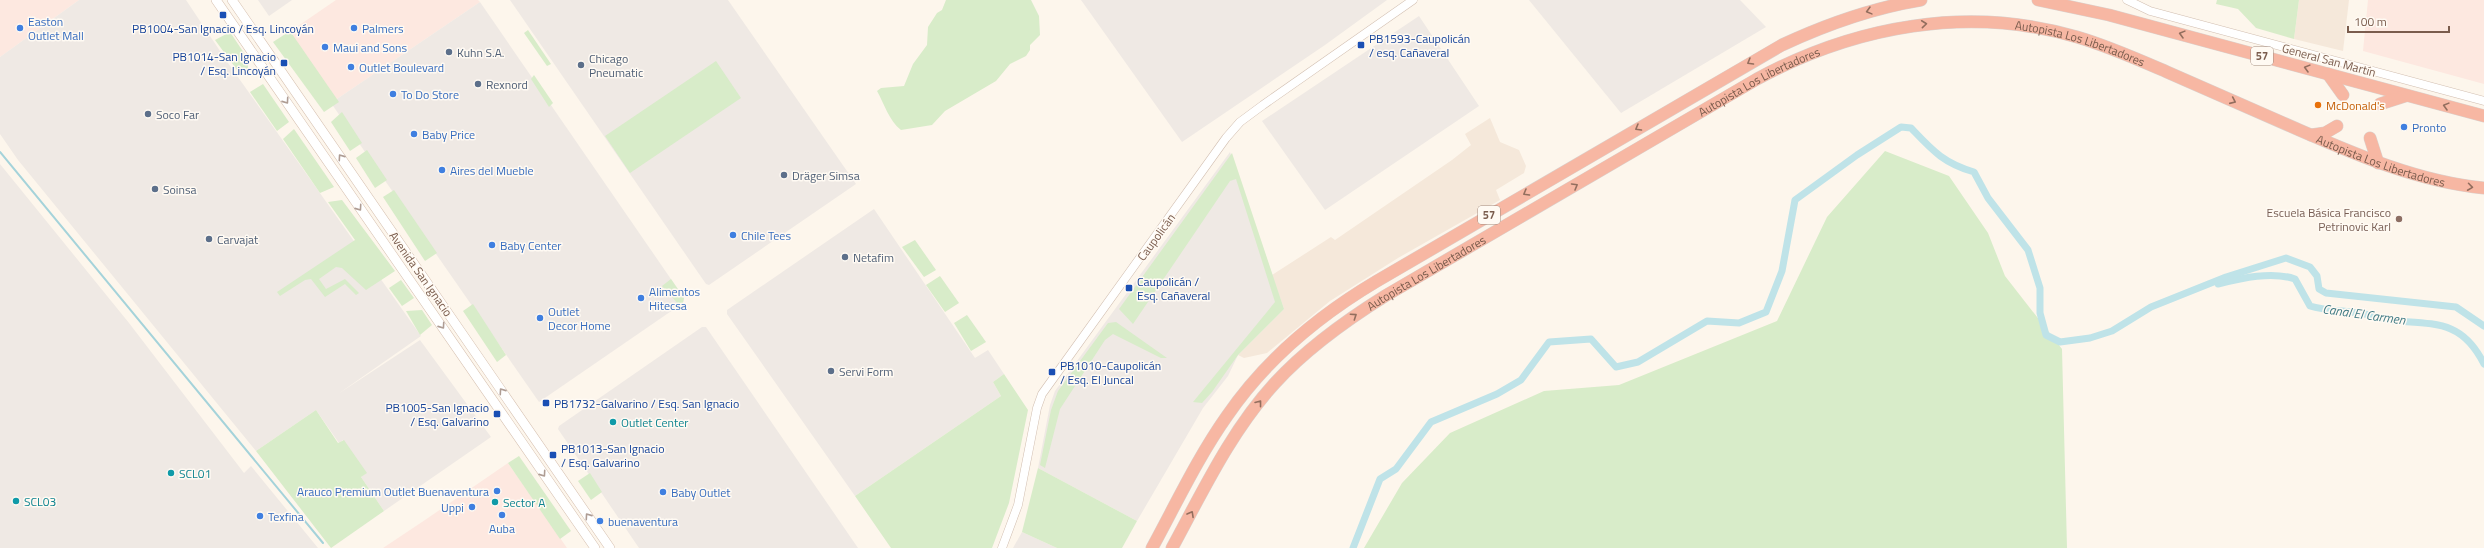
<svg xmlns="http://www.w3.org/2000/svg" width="2484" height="548" viewBox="0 0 2484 548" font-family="'Titillium Web',sans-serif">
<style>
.residential{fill:#f5e8da}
.commercial{fill:#fde8e0}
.industrial{fill:#efe9e4}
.green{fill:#d8ecc9}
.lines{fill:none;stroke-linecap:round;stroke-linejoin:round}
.stream{stroke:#a5d3da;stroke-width:2}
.canal{stroke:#bfe3e8;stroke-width:7}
.tertiary-casing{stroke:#d1beb0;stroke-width:9}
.secondary-casing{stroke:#d6c0b0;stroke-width:10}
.motorway-casing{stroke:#dad1cd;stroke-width:13}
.tertiary{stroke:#fff;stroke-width:8}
.secondary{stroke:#fff;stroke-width:9}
.motorway{stroke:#f7b7a3;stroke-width:12}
.oneway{stroke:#936e5e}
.oneway2{stroke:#af9d94}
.transit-dot{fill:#1a4fb4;stroke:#fffaf3;stroke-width:1.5}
.shop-dot{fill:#3f7fe0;stroke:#fffaf3;stroke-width:1.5}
.service-dot{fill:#5c6f8a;stroke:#fffaf3;stroke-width:1.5}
.food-dot{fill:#e8710a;stroke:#fffaf3;stroke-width:1.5}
.education-dot{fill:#8d6e63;stroke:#fffaf3;stroke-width:1.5}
.culture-dot{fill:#0f9aa8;stroke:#fffaf3;stroke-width:1.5}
.labels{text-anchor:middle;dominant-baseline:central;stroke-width:3;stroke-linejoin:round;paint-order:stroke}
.shield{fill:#fffaf3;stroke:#a28b7f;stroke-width:1}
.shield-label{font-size:11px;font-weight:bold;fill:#7a5c4d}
.shop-label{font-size:12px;fill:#366cbe;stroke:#fffaf3;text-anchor:start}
.transit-label{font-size:12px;fill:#164399;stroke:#fffaf3;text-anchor:start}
.street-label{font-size:12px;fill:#7a5c4d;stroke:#fffaf3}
.service-label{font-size:12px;fill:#4e5e75;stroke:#fffaf3;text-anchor:start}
.food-label{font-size:12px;fill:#c56008;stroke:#fffaf3;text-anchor:start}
.education-label{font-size:12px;fill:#785e54;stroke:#fffaf3;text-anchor:end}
.culture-label{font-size:12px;fill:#0d838f;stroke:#fffaf3;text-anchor:start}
.water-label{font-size:13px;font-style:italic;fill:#437c86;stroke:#fffaf3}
</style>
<rect width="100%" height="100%" fill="#fdf6ec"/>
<g class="residential">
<polygon points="2299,0 2349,0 2343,51 2294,39"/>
<polygon points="1490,118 1500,142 1519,150 1526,166 1524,173 1496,190 1500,200 1398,258 1330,301 1267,353 1244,358 1238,355 1284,309 1272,275 1331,237 1335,240 1452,160 1471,145 1465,134"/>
</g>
<g class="commercial">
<polygon points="0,0 79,0 0,57"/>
<polygon points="336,0 478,0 480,2 331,103 285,35"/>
<polygon points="2368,0 2484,0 2484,84 2363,51"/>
<polygon points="508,463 567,548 383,548 425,520"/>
</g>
<g class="industrial">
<polygon points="79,0 186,0 228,63 421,336 338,394 420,340 491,437 384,511 361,477 366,473 343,440 339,443 316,410 256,451 18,160 0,134 0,57"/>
<polygon points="258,0 292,0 269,16"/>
<polygon points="510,0 728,0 856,184 709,285 706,284"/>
<polygon points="1081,0 1387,0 1325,45 1182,142"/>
<polygon points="1529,0 1740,0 1766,27 1621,113"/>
<polygon points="480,2 684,298 683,303 539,402 331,103"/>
<polygon points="1419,16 1479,106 1325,210 1262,121"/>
<polygon points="1230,152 1284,309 1238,355 1228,376 1203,408 1137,521 1038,468 1050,405 1055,391"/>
<polygon points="0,164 129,323 244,473 251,466 318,548 0,548"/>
<polygon points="874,209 975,358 988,350 1004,374 993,382 1001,396 855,496 727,314 727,310"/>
<polygon points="702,327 706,327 858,548 639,548 558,429 559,426"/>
<polygon points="1022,532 1057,548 1013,548"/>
</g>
<g class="green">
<path d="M946,0H1031L1039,16L1040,35L1030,45V50L1026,56L1010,64L996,81L945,111L932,125L901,130C889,121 884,103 877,91L881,88L904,86L913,64L927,45L928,27L937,13L942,10Z"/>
<polygon points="2217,0 2299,0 2294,39 2256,28 2238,9 2216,4"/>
<polygon points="528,30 551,64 547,66 524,33"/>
<polygon points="290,31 339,102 324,112 273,42"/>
<polygon points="230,32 248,59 248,68 240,74 215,40"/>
<polygon points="716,61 741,98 630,173 605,136"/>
<polygon points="534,75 553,103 549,107 531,79"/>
<polygon points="263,84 289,122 277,131 250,92"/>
<polygon points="342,112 362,143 350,151 331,122"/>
<polygon points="294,129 334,187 320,193 283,139"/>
<polygon points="367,150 387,180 375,188 356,158"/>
<polygon points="1885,151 1949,176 1988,233 2005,276 2062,349 2067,548 1364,548 1402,483 1450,433 1544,391 1619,385 1777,321 1827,217"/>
<polygon points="1232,153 1284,309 1238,355 1212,392 1202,403 1193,402 1275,302 1236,179 1230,181 1133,324 1119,309"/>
<polygon points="394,190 437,253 425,261 383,197"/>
<polygon points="342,200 395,271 366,290 342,268 336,267 319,279 326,289 345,279 359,293 356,295 345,284 325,297 311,279 305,280 280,296 277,292 355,240 328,202"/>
<polygon points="915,240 936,270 924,277 902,247"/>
<polygon points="940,276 959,303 945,312 926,285"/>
<polygon points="671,279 684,298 683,303 679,305 662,286"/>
<polygon points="401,280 414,298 402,306 389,288"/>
<polygon points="473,304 506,355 497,362 463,311"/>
<polygon points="422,310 432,325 420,335 406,311"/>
<polygon points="967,315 986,342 971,351 954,323"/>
<polygon points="1116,322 1167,358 1161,358 1113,334 1105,340 1060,409 1045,468 1040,465 1051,410 1058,391 1108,323"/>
<polygon points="1004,374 1028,410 1009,503 992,548 891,548 855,496 1001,396 993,382"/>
<polygon points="316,410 338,443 344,440 367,473 361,477 384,511 331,548 256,451"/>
<polygon points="519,456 571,531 560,539 508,463"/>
<polygon points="1038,468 1137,521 1122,548 1057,548 1022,532"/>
<polygon points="590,473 602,492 591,500 578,481"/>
</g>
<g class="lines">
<polyline class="stream" points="0,152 323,543"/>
<g class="canal">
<path d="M2218,284C2242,278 2272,271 2295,279L2310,306C2326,311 2342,310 2358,313C2371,314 2384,320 2397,321C2438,324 2463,322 2484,364"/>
<path d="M1353,548L1380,479L1396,469L1431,422L1497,394L1521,380L1549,342L1591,339L1616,367L1638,362L1707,321L1739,323L1766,312L1782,271L1795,200L1857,155L1901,127L1911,128C1932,150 1943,163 1974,172L1988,198L2028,250L2040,288V313L2046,335L2060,342L2090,338L2112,331L2151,307L2226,277L2286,258L2310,267L2317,276L2319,289L2326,293L2456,307L2484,326"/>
</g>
<defs>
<g id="tertiary">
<polyline points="2127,0 2150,11 2484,101"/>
<polyline points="1002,548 1018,505 1037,408 1042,394 1226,138 1240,122 1263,105 1413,0"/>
</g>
<g id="secondary">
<polyline points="216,0 595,548"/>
<polyline points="232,0 610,548"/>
</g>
<g id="motorway">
<polyline points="2038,0 2109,15 2484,116"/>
<polyline points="2328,74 2343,95"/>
<polyline points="2380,104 2405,96"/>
<polyline points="2311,135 2325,133 2337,126"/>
<polyline points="2370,138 2378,163"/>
<path d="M1152,548C1176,504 1198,457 1227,416C1266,359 1318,316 1377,281L1782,45C1827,24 1872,8 1921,0"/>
<path id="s1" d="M1172,548C1203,491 1231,431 1275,383C1307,348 1345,321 1385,296L1757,79C1855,26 1968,5 2077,37C2108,46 2137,59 2167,72C2210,91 2254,110 2297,129C2357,155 2419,182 2484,188"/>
</g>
</defs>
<use href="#tertiary" class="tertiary-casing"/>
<use href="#secondary" class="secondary-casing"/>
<use href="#motorway" class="motorway-casing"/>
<use href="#tertiary" class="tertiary"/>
<use href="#secondary" class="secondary"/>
<use href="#motorway" class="motorway"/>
</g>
<defs><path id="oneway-chevron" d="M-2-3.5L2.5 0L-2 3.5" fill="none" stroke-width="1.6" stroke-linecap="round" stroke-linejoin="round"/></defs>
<g class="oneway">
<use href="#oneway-chevron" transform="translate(1869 11) rotate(165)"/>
<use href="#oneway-chevron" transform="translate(1924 24) rotate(-6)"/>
<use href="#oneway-chevron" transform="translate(2182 34) rotate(-165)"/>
<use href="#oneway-chevron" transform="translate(1750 62) rotate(150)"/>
<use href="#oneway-chevron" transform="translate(2307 68) rotate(-165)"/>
<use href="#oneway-chevron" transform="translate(2233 101) rotate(24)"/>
<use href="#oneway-chevron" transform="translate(2446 106) rotate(-165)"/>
<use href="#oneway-chevron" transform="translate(1638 128) rotate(150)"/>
<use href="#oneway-chevron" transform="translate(1575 186) rotate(-30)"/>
<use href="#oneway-chevron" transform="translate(2470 187) rotate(8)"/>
<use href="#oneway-chevron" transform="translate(1526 193) rotate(150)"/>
<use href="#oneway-chevron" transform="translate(1354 316) rotate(-34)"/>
<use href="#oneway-chevron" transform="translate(1259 403) rotate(-52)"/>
<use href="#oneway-chevron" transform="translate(1191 514) rotate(-61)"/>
</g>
<g class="oneway2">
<use href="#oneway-chevron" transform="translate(286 101) rotate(55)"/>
<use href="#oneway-chevron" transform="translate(341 157) rotate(-125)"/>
<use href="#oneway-chevron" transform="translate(359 208) rotate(55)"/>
<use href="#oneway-chevron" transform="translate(442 326) rotate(55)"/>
<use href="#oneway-chevron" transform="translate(502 391) rotate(-125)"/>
<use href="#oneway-chevron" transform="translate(543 474) rotate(55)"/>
<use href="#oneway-chevron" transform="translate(588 516) rotate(-125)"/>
</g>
<g class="transit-dot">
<rect x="219" y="11" width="8" height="8" rx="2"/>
<rect x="1357" y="41" width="8" height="8" rx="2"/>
<rect x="280" y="59" width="8" height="8" rx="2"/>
<rect x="1125" y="284" width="8" height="8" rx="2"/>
<rect x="1048" y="368" width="8" height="8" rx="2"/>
<rect x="542" y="399" width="8" height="8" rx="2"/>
<rect x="493" y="410" width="8" height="8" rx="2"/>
<rect x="549" y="451" width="8" height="8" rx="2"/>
</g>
<g class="shop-dot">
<circle cx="20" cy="28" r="4"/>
<circle cx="354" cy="28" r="4"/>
<circle cx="325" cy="47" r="4"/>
<circle cx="351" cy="67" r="4"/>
<circle cx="393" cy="94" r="4"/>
<circle cx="2404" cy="127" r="4"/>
<circle cx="414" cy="134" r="4"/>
<circle cx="442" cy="170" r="4"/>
<circle cx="733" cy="235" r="4"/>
<circle cx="492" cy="245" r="4"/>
<circle cx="641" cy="298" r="4"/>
<circle cx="540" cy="318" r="4"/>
<circle cx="497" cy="491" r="4"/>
<circle cx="663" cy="492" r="4"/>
<circle cx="472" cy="507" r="4"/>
<circle cx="502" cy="515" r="4"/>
<circle cx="260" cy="516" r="4"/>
<circle cx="600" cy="521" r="4"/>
</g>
<g class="service-dot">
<circle cx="449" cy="52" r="4"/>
<circle cx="581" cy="65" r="4"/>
<circle cx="478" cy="84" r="4"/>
<circle cx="148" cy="114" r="4"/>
<circle cx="784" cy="175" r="4"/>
<circle cx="155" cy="189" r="4"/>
<circle cx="209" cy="239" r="4"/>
<circle cx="845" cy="257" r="4"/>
<circle cx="831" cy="371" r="4"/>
</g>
<circle class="food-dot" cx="2318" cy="105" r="4"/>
<circle class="education-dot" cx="2399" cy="219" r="4"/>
<g class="culture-dot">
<circle cx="613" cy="422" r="4"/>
<circle cx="171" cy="473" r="4"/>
<circle cx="16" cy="501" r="4"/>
<circle cx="495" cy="502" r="4"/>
</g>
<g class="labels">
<g class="shield">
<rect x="2251" y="47" width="22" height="18" rx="3"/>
<rect x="1478" y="206" width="22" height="18" rx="3"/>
</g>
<g class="shield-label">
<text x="2262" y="56">57</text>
<text x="1489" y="215">57</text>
</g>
<g class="shop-label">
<text x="28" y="21">Easton<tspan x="28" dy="14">Outlet Mall</tspan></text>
<text x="362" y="28">Palmers</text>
<text x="333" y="47">Maui and Sons</text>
<text x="359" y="67">Outlet Boulevard</text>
<text x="401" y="94">To Do Store</text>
<text x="2412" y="127">Pronto</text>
<text x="422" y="134">Baby Price</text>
<text x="450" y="170">Aires del Mueble</text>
<text x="741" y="235">Chile Tees</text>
<text x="500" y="245">Baby Center</text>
<text x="649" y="291">Alimentos<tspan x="649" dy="14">Hitecsa</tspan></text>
<text x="548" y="311">Outlet<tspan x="548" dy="14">Decor Home</tspan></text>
<text x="489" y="491" text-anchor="end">Arauco Premium Outlet Buenaventura</text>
<text x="671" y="492">Baby Outlet</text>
<text x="464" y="507" text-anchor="end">Uppi</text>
<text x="268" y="516">Texfina</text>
<text x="608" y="521">buenaventura</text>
<text x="502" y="528" text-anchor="middle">Auba</text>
</g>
<g class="transit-label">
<text x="223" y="28" text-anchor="middle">PB1004-San Ignacio / Esq. Lincoyán</text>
<text x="1369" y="38">PB1593-Caupolicán<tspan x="1369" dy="14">/ esq. Cañaveral</tspan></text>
<text x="276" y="56" text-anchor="end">PB1014-San Ignacio<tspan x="276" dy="14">/ Esq. Lincoyán</tspan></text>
<text x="1137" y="281">Caupolicán /<tspan x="1137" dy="14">Esq. Cañaveral</tspan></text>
<text x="1060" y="365">PB1010-Caupolicán<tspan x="1060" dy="14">/ Esq. El Juncal</tspan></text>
<text x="554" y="403">PB1732-Galvarino / Esq. San Ignacio</text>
<text x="489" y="407" text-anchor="end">PB1005-San Ignacio<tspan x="489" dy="14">/ Esq. Galvarino</tspan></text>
<text x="561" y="448">PB1013-San Ignacio<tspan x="561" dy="14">/ Esq. Galvarino</tspan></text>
</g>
<g class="street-label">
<text stroke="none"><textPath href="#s1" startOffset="1102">Autopista Los Libertadores</textPath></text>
<text transform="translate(2329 60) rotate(15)">General San Martín</text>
<text stroke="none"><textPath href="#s1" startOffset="767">Autopista Los Libertadores</textPath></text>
<text stroke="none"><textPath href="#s1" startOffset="1426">Autopista Los Libertadores</textPath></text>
<text transform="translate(1156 237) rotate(-54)">Caupolicán</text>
<text stroke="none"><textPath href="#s1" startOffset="383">Autopista Los Libertadores</textPath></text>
<text transform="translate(421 274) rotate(55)">Avenida San Ignacio</text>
</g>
<g class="service-label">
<text x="457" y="52">Kuhn S.A.</text>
<text x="589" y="58">Chicago<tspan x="589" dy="14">Pneumatic</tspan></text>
<text x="486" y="84">Rexnord</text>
<text x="156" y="114">Soco Far</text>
<text x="792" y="175">Dräger Simsa</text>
<text x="163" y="189">Soinsa</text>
<text x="217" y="239">Carvajat</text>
<text x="853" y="257">Netafim</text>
<text x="839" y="371">Servi Form</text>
</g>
<g class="food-label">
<text x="2326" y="105">McDonald's</text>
</g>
<g class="education-label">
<text x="2391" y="212">Escuela Básica Francisco<tspan x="2391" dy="14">Petrinovic Karl</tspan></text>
</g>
<g class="culture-label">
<text x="621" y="422">Outlet Center</text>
<text x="179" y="473">SCL01</text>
<text x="24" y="501">SCL03</text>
<text x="503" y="502">Sector A</text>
</g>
<g class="water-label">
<text transform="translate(2364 314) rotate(8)">Canal El Carmen</text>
</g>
</g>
<path d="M2348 26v6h101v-6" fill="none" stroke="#7a5c4d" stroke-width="2"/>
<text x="2354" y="26" font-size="12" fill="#7a5c4d" stroke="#fffaf3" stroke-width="3" paint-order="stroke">100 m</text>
</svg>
